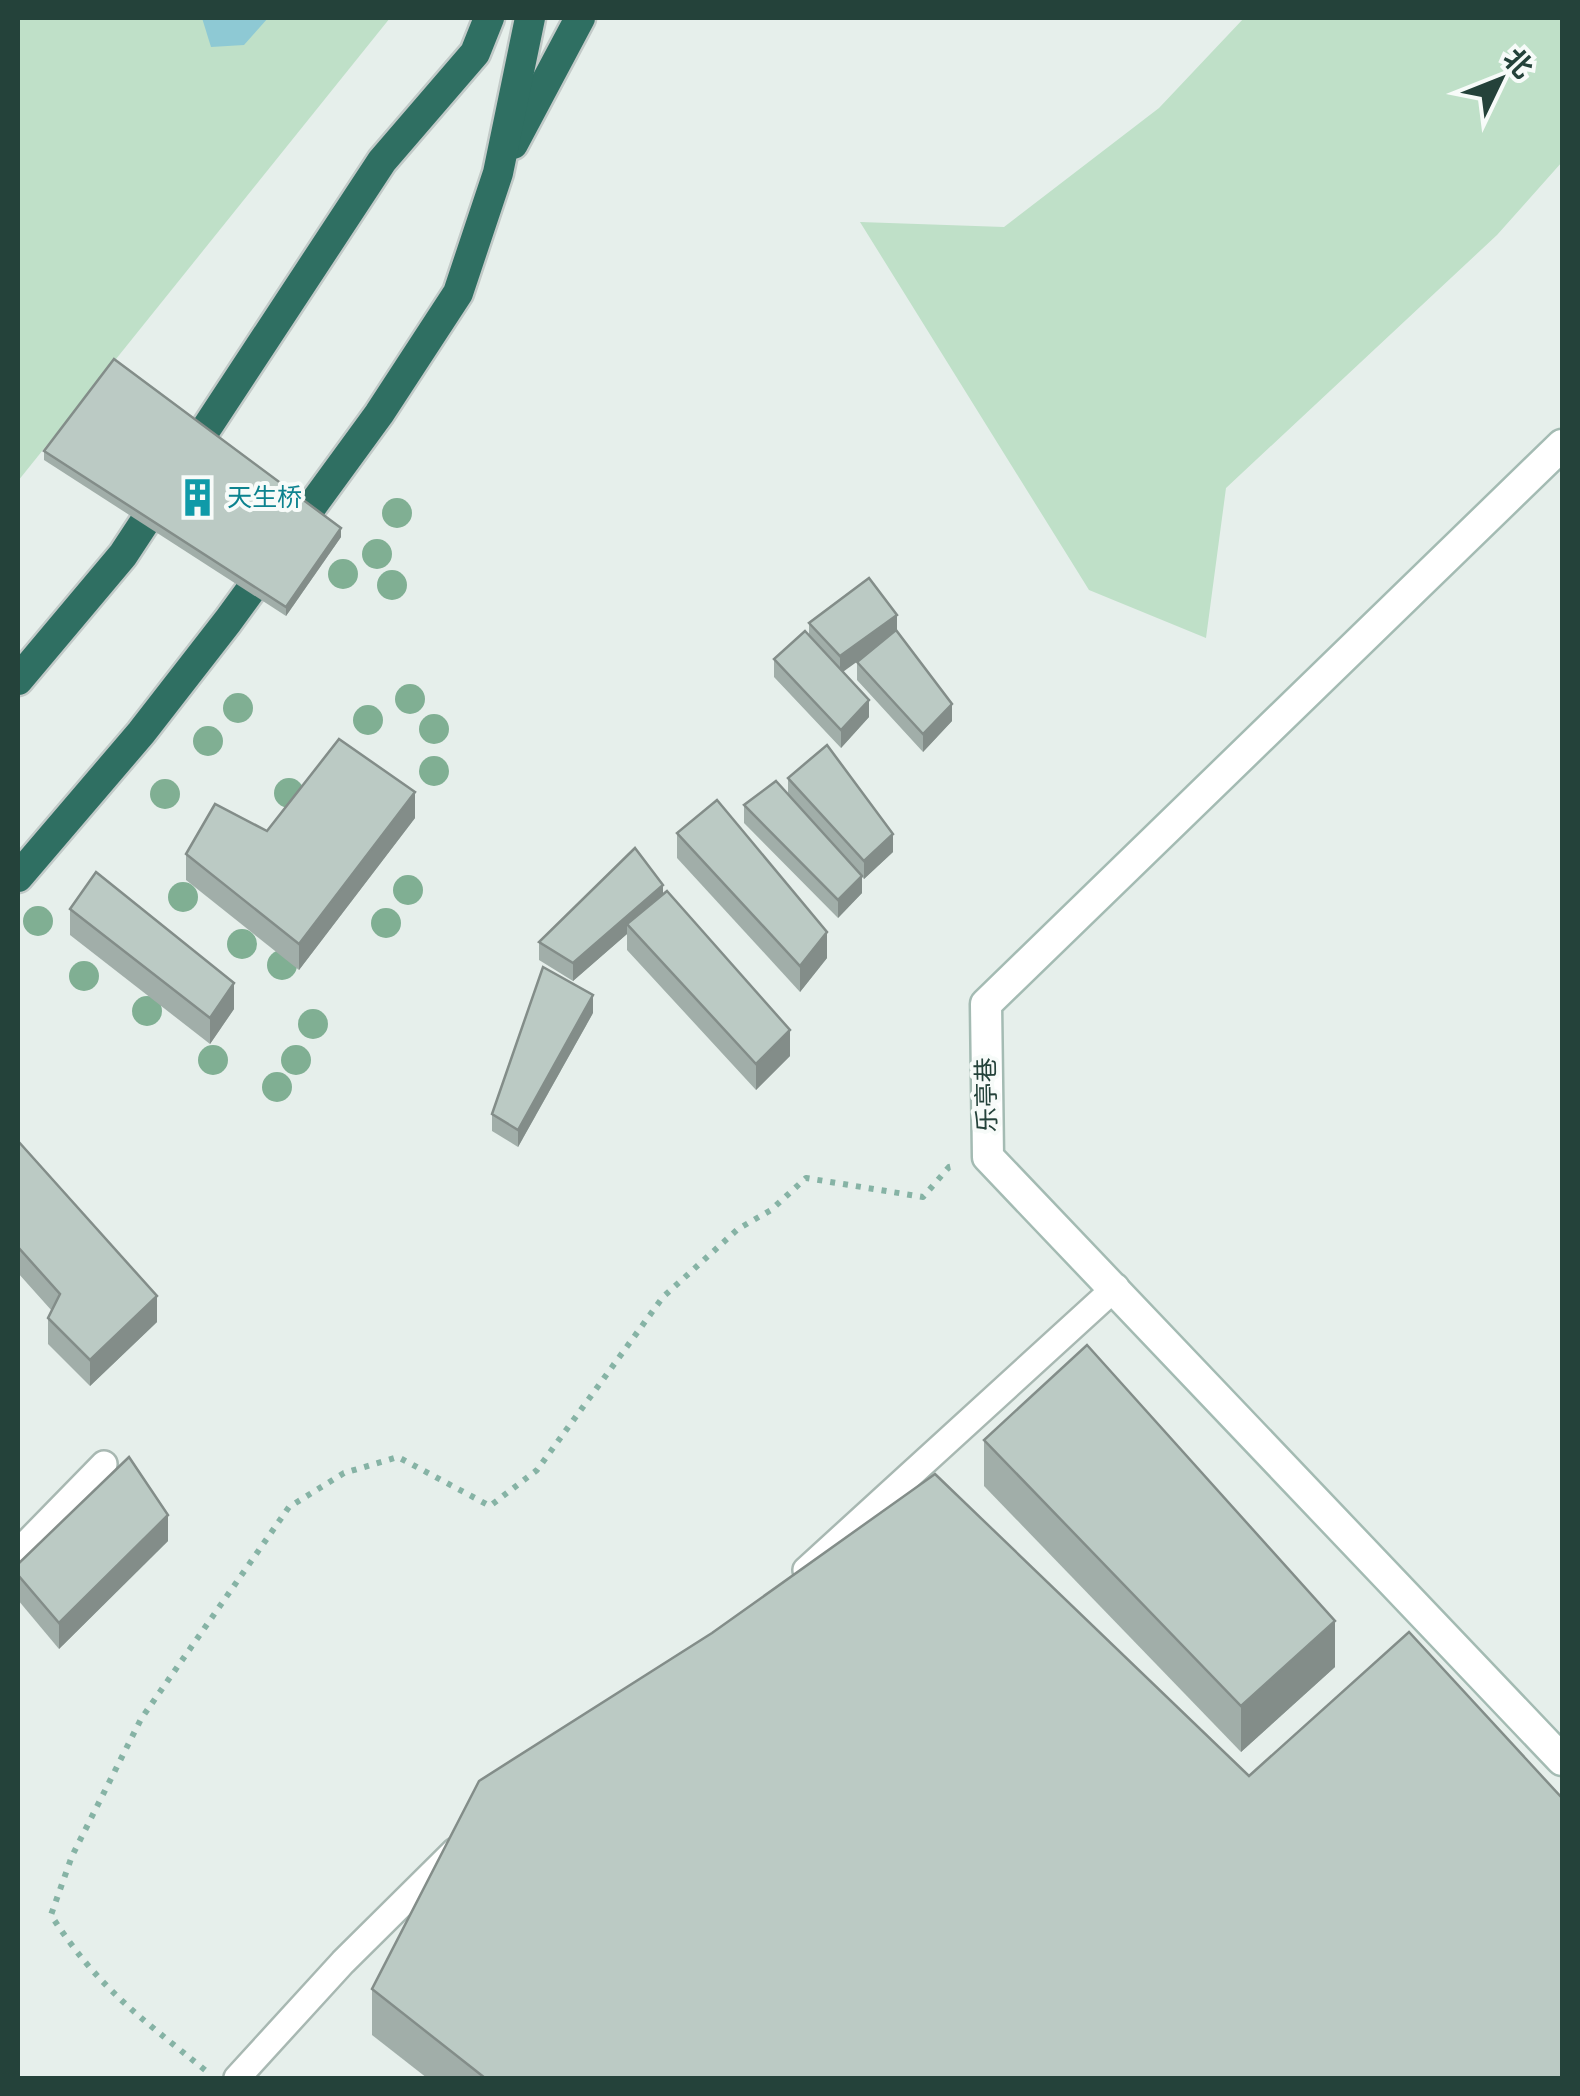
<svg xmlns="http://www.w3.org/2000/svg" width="1580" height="2096" viewBox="0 0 1580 2096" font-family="'Fira Sans','Noto Sans SC',sans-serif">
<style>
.green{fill:#bfe0c8}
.water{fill:#8ec9d4}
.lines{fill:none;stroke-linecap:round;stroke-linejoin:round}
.lane-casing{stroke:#a8b8b2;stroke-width:30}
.secondary-casing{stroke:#a4bbb3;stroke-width:35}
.highway-casing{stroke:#c2cac8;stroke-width:35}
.path{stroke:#86b3a5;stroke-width:6;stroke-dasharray:5 8;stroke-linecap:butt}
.lane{stroke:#fff;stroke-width:25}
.secondary{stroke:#fff;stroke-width:30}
.highway{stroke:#2f6f62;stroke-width:30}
.tree{fill:#80af93}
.wall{fill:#a1aea9}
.shaded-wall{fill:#838d89}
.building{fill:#bbcac4;stroke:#838d89;stroke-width:2.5}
.labels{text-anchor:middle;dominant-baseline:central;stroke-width:8;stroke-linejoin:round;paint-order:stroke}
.culture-label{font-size:25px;fill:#0d838f;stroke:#f7fbf9;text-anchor:start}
.street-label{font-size:25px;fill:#24423a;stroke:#f7fbf9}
</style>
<rect width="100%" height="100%" fill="#e6efeb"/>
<g class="green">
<polygon points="18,18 390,18 18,481"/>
<polygon points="1244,18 1562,18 1562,162 1497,235 1226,488 1206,638 1089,590 860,222 1004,227 1159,108"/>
</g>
<polygon class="water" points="202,18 268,18 244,45 211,47"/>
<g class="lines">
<defs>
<g id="lane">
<polyline points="18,1552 104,1464"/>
<polyline points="806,1570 1116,1287"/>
<polyline points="237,2078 343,1962 455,1851"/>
</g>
<polyline id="secondary" points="1562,445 986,1004 988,1157 1562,1760"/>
<g id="highway">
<polyline points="513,144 580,18"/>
<polyline points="18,680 123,555 382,161 475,53 489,18"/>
<polyline points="18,877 141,733 228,621 379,414 458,293 498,173 530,18"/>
</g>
</defs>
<use href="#lane" class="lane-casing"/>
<use href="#secondary" class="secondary-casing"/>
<use href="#highway" class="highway-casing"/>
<path class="path" d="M205,2070C141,2018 97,1987 51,1915L72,1856L141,1719L289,1507L344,1473L398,1457L490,1506L537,1470L663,1297L738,1229L771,1210L806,1178L923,1197L949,1167L958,1165"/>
<use href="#lane" class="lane"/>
<use href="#secondary" class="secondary"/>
<use href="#highway" class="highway"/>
</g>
<g class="tree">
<circle cx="397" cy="513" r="15"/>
<circle cx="377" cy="554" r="15"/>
<circle cx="343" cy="574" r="15"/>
<circle cx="392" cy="585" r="15"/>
<circle cx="410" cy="699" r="15"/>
<circle cx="238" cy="708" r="15"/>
<circle cx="368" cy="720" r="15"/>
<circle cx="434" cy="729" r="15"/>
<circle cx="208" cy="741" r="15"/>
<circle cx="434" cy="771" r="15"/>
<circle cx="289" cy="793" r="15"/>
<circle cx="165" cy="794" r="15"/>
<circle cx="408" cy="890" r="15"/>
<circle cx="183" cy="897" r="15"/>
<circle cx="38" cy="921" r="15"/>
<circle cx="386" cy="923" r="15"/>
<circle cx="242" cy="944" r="15"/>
<circle cx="282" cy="965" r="15"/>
<circle cx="84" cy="976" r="15"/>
<circle cx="147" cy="1011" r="15"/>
<circle cx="313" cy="1024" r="15"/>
<circle cx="213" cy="1060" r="15"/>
<circle cx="296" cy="1060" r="15"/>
<circle cx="277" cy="1087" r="15"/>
</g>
<g class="wall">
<polygon points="44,451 341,537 286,616 44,460"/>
<polygon points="809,623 897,631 952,721 923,752 857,680 857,662 864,656 843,671 869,717 841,748 774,677 774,659 809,635"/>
<polygon points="788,778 893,852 864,879 862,877 862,893 838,918 744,823 744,805 788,794"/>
<polygon points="415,818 299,970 186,880 186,854 267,831"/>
<polygon points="677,833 827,958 800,992 677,858"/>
<polygon points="663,893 790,1056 756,1090 627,950 627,934 573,981 539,960 539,942"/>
<polygon points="70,909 234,1009 210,1044 70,935"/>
<polygon points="593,1013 518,1147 492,1131 492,1114"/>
<polygon points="18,1141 157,1322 90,1386 48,1344 48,1318 52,1311 18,1273"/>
<polygon points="984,1440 1335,1667 1241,1752 984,1486"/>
<polygon points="168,1541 59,1649 18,1600 18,1564"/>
<polygon points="1249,1776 1562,2078 427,2078 372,2035 372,1989"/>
</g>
<g class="shaded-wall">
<polygon points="341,528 341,537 286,616 286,607"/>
<polygon points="897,615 897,633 840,674 840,656"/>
<polygon points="869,700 869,717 841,748 841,730"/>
<polygon points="952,704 952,721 923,752 923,734"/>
<polygon points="415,792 415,818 299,970 299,944"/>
<polygon points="893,834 893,852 864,879 864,861"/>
<polygon points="862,876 862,893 838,918 838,900"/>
<polygon points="663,885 663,903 627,924 627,934 573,981 573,963"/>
<polygon points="827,932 827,958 800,992 800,966"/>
<polygon points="234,983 234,1009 210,1044 210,1018"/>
<polygon points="593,995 593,1013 518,1147 518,1130"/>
<polygon points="790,1030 790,1056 756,1090 756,1064"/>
<polygon points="157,1296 157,1322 90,1386 90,1360"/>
<polygon points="168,1515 168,1541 59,1649 59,1623"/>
<polygon points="1335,1621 1335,1667 1241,1752 1241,1706"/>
</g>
<g class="building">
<polygon points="114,359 341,528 286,607 44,451"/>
<polygon points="869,578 897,615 840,656 809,623"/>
<polygon points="896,630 952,704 923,734 857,662"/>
<polygon points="805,631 869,700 841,730 774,659"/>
<polygon points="339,739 415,792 299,944 186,854 215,804 267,831"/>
<polygon points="827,745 893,834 864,861 788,778"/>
<polygon points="776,781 862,876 838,900 744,805"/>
<polygon points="717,800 827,932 800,966 677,833"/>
<polygon points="635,848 663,885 573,963 539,942"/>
<polygon points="96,872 234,983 210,1018 70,909"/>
<polygon points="667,891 790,1030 756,1064 627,924"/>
<polygon points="543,967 593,995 518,1130 492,1114"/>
<polygon points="18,1141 157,1296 90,1360 48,1318 60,1294 18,1247"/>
<polygon points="1087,1345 1335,1621 1241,1706 984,1440"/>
<polygon points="129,1457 168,1515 59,1623 18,1575 18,1564"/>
<polygon points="935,1474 1249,1776 1409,1632 1562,1798 1562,2078 485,2078 372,1989 479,1781 712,1633"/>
</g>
<defs>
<symbol id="building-bare" viewBox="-9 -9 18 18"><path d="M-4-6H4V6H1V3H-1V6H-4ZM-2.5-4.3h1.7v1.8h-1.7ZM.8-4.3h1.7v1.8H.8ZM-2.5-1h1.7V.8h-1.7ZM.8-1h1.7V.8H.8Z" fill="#0f9aa8" stroke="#f7fbf9" stroke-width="2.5" paint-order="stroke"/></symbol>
</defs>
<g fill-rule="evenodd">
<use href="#building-bare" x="170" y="470" width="55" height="55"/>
</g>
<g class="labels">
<g class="culture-label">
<text x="227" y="498">天生桥</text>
</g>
<g class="street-label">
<text transform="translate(987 1095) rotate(-91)">乐亭巷</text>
</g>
</g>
<rect width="1580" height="2096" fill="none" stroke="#24423a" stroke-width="40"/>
<g transform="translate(1500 80) rotate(47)" stroke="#f7fbf9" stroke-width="8" paint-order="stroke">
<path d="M0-8L18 38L0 25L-18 38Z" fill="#24423a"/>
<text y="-15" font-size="28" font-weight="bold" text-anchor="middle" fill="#24423a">北</text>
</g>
</svg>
